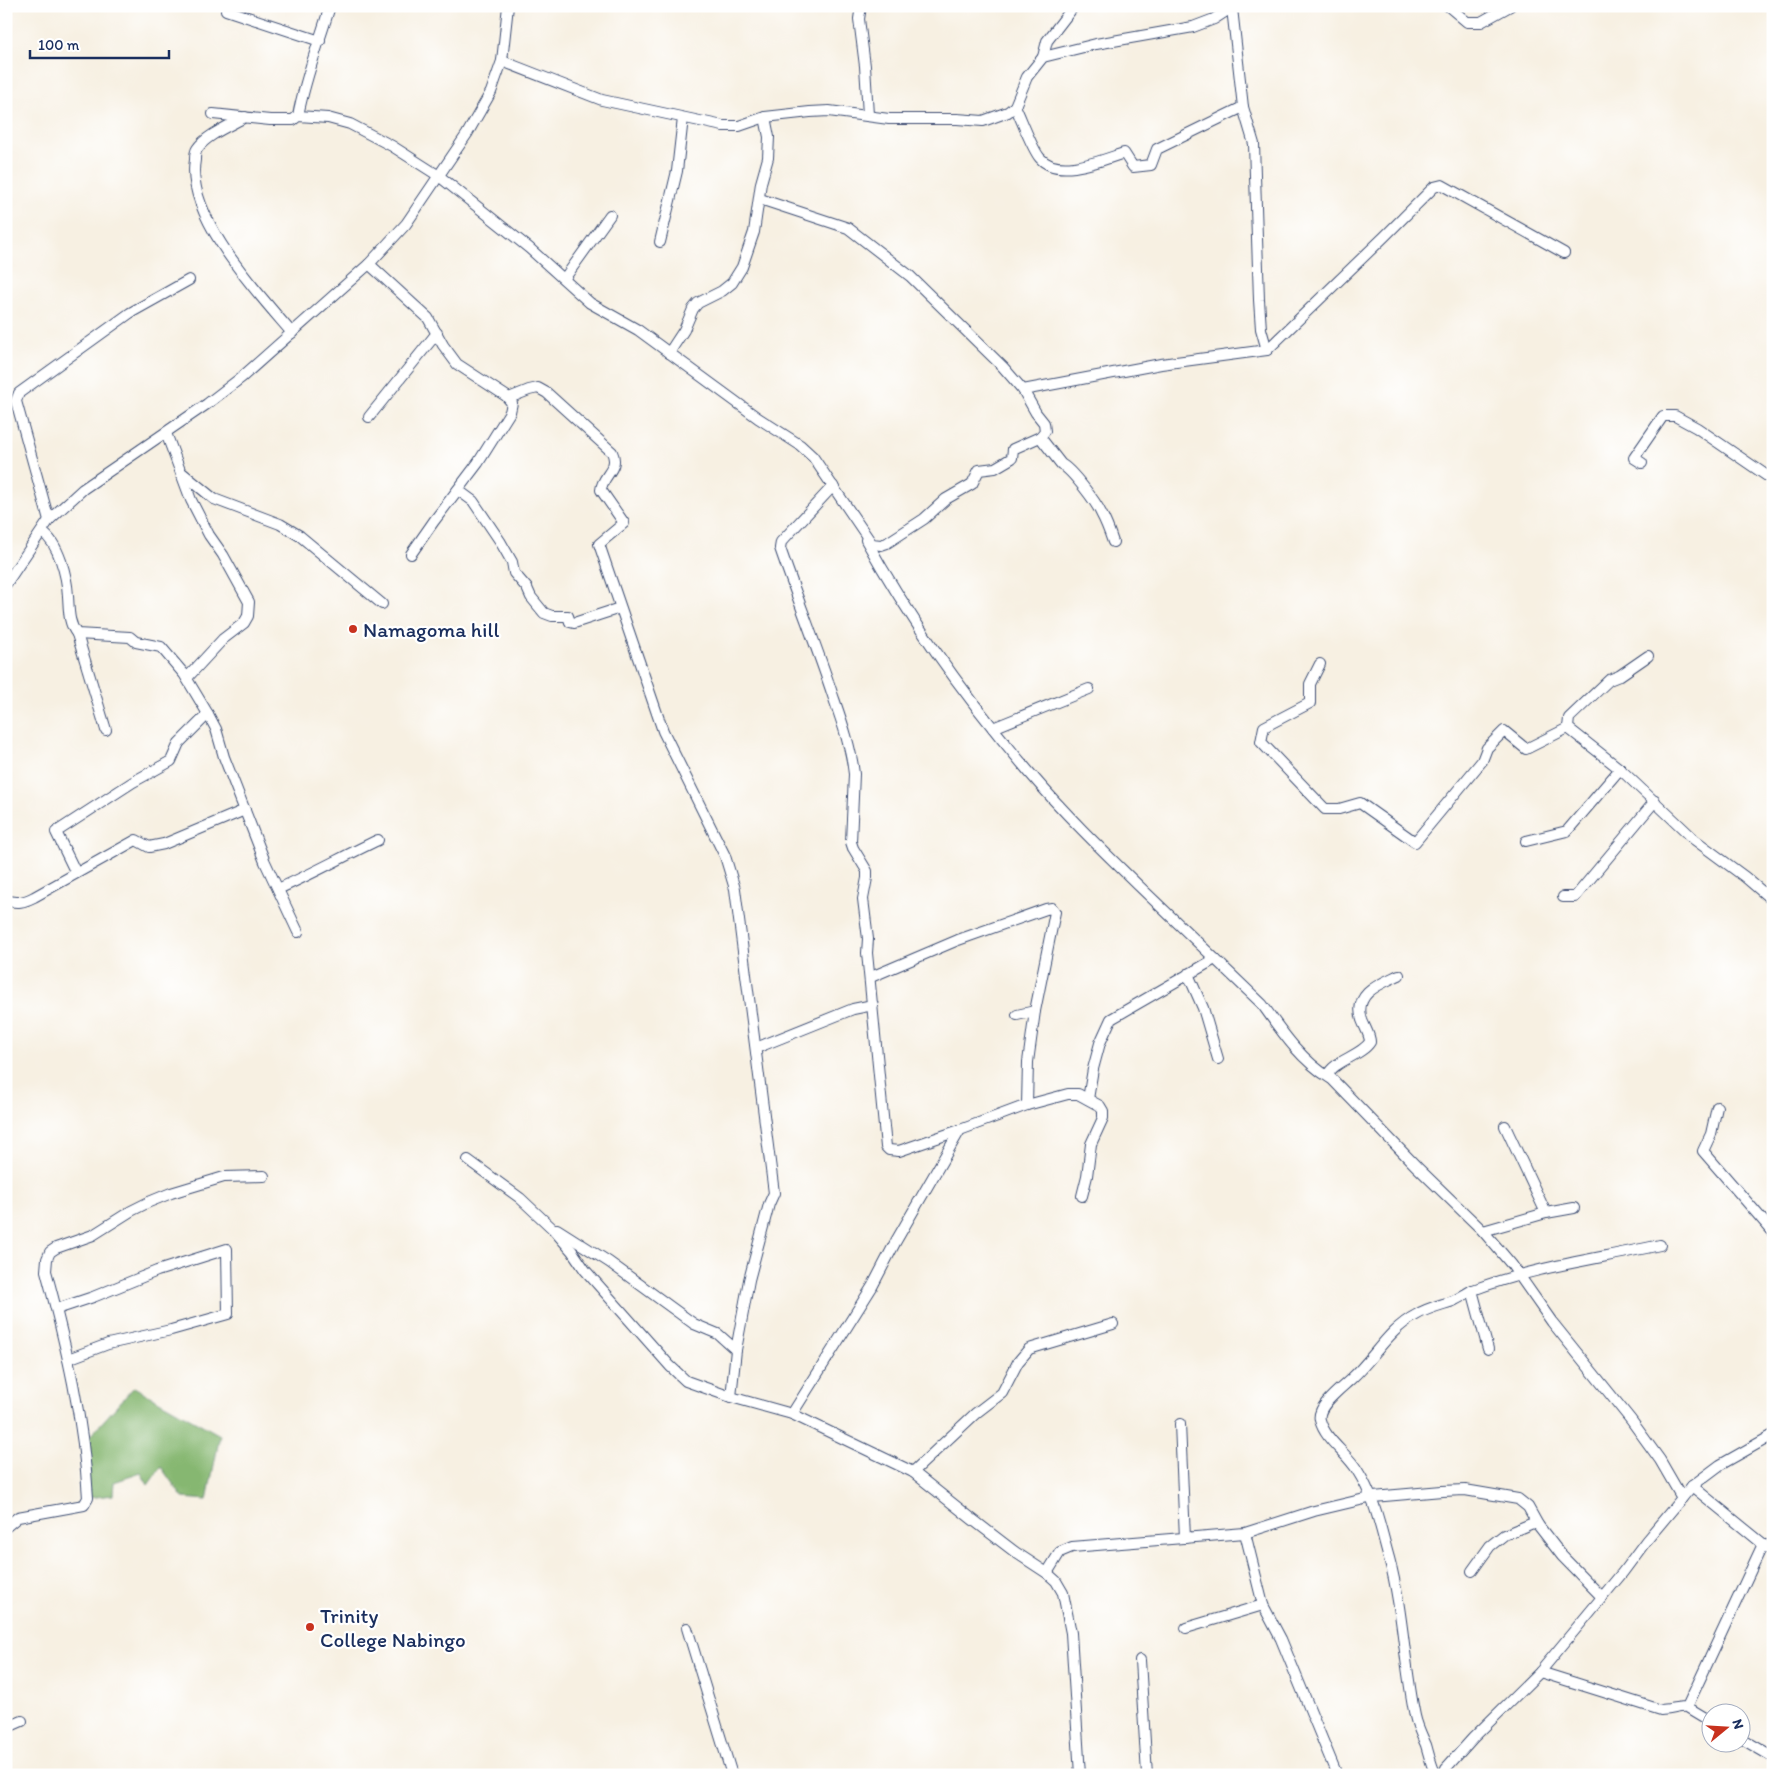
<svg xmlns="http://www.w3.org/2000/svg" width="1779" height="1781" viewBox="0 0 1779 1781" font-family="Itim,sans-serif">
<style>
.forest{fill:#86b771;stroke:#507368}
.lines{fill:none;stroke-linecap:round;stroke-linejoin:round}
.minor-casing{stroke:#3c4c72;stroke-width:12}
.minor{stroke:#fff;stroke-width:10}
.poi-dot{fill:#c8321e;stroke:#fff;stroke-width:2}
.labels{text-anchor:middle;dominant-baseline:central;stroke-width:4.5;stroke-linejoin:round;paint-order:stroke}
.poi-label{font-size:21px;fill:#1b2f5e;stroke:#fff;text-anchor:start}
</style>
<rect width="100%" height="100%" fill="#fff"/>
<filter id="ink" filterUnits="userSpaceOnUse"><feTurbulence type="fractalNoise" baseFrequency=".02" numOctaves="2"/><feDisplacementMap in="SourceGraphic" scale="10" xChannelSelector="R" yChannelSelector="G"/><feConvolveMatrix kernelMatrix="1 2 1 2 8 2 1 2 1" color-interpolation-filters="sRGB"/></filter>
<filter id="wash" filterUnits="userSpaceOnUse"><feTurbulence type="fractalNoise" baseFrequency=".0096" numOctaves="4" result="noise"/><feDisplacementMap in="SourceGraphic" scale="20" xChannelSelector="R" yChannelSelector="G"/><feGaussianBlur stdDeviation="1.12" result="paint"/><feColorMatrix in="noise" values="0 0 0 0 0 0 0 0 0 0 0 0 0 0 0 0 0 1.4 0 .05"/><feComposite in="paint" operator="in"/></filter>
<g filter="url(#wash)">
<rect width="100%" height="100%" fill="#f7f0e2"/>
<polygon class="forest" points="134,1387 220,1435 207,1500 183,1498 161,1467 148,1485 141,1473 114,1482 113,1495 88,1498 89,1437"/>
</g>
<g filter="url(#ink)">
<g class="lines">
<defs>
<g id="minor">
<polyline points="861,6 859,19 865,66 868,115"/>
<polyline points="1448,6 1467,22 1481,22 1510,6"/>
<polyline points="1232,8 1243,107 1254,144 1259,300 1261,329 1267,350"/>
<polyline points="226,10 320,41"/>
<polyline points="1043,57 1047,41 1074,6"/>
<polyline points="502,61 602,100 723,126 739,126 765,117 810,112 829,111 889,119 957,119 983,121 1008,112 1015,106 1027,77 1043,57 1096,44 1193,27 1214,19 1234,6"/>
<path d="M1015,106C1021,118 1032,149 1040,158C1058,179 1102,160 1124,153L1133,167L1151,165L1157,149L1243,107"/>
<polyline points="213,114 270,120 293,120 298,116 328,118 350,124 392,146 439,176 529,248 590,303 638,330 758,418 800,445 813,457 872,544 881,545 887,543 924,519 946,499 972,484 979,470 995,468 1012,458 1013,449 1040,437 1045,431 1044,423 1036,413 1023,390 1003,367 910,276 848,228 760,199"/>
<path d="M298,116C305,78 319,43 330,6"/>
<path d="M245,117C231,125 206,135 197,149C195,152 195,157 195,160C185,216 258,293 292,333"/>
<polyline points="660,242 677,171 683,118"/>
<polyline points="369,264 428,318 443,345 457,364 506,396 512,403 510,412 478,463 434,521 411,554"/>
<polyline points="564,279 610,215"/>
<polyline points="669,353 684,330 693,309 698,303 722,291 732,283 742,267 754,232 761,183 768,158 769,137 765,117"/>
<polyline points="1023,390 1161,364 1267,350 1384,237 1434,187 1442,185 1564,253"/>
<path d="M509,398L529,390L538,388L547,393L612,452C620,469 602,475 601,490L624,523L599,544L663,731L725,856L735,889L774,1193L769,1204L749,1280L736,1350L731,1397"/>
<polyline points="369,417 437,333"/>
<polyline points="166,433 191,500 209,535 223,555 249,602 248,616 244,623 223,639 187,678"/>
<path d="M1040,437L1061,464C1072,470 1096,502 1101,513C1106,522 1110,533 1113,542"/>
<polyline points="1642,463 1634,458 1663,416 1675,416 1697,428 1773,480"/>
<polyline points="181,472 214,499 280,524 300,536 382,604"/>
<path d="M833,486L781,542L780,548C797,598 817,647 833,696C842,722 851,747 854,774L851,842L853,848L867,871V878L863,899L868,939L867,953L886,1147L889,1150L899,1151L960,1130L1027,1105L1068,1094H1078L1100,1106L1103,1111V1118L1091,1144L1087,1176L1082,1196"/>
<polyline points="458,490 473,501 500,541 512,562 514,573 527,588 531,597 544,613 552,616 568,616 570,622 574,623 620,608"/>
<polyline points="49,520 16,401 19,393 130,313 189,280"/>
<path d="M42,532C59,543 67,577 68,596C69,609 68,623 77,634L130,637L136,642L161,647L184,674L208,714L216,729L224,757L265,862L298,932"/>
<path d="M866,540C911,622 968,700 1029,772C1063,812 1101,849 1139,886C1180,925 1221,965 1262,1004C1282,1032 1300,1059 1330,1078"/>
<polyline points="6,584 49,520 83,489 207,404 242,377 369,264 406,224 467,134 491,92 502,61 508,6"/>
<polyline points="77,634 106,730"/>
<polyline points="1648,656 1619,676 1609,680 1569,718 1568,728 1620,769 1695,840 1745,877 1773,901"/>
<polyline points="1320,664 1310,684 1310,703 1264,727 1261,742 1325,809 1339,809 1360,803 1415,842 1482,761 1487,748 1504,731 1526,749 1568,728"/>
<polyline points="993,728 1089,689"/>
<polyline points="1526,841 1567,831 1620,769"/>
<polyline points="76,873 56,832 133,782 171,761 179,743 208,714"/>
<path d="M278,889C312,874 344,856 378,840"/>
<polyline points="1563,897 1575,897 1655,801"/>
<path d="M6,900C17,904 24,902 34,897L136,840L149,847L164,844L245,810"/>
<polyline points="1188,974 1203,1008 1218,1059"/>
<path d="M1399,975C1380,984 1353,993 1362,1020C1365,1028 1370,1035 1370,1042C1361,1056 1333,1061 1328,1075L1417,1167L1483,1231"/>
<polyline points="871,977 958,940 1046,909 1052,908 1055,912 1035,1011 1028,1062 1027,1105"/>
<polyline points="1017,1015 1035,1011"/>
<polyline points="756,1048 853,1009 873,1005"/>
<polyline points="1088,1099 1093,1069 1100,1043 1111,1019 1215,959"/>
<polyline points="1717,1107 1711,1134 1703,1151 1773,1232"/>
<polyline points="1505,1126 1546,1213"/>
<polyline points="468,1160 520,1198 553,1229 572,1251 585,1270 670,1366 686,1381 731,1397 792,1414 913,1472 972,1519 1015,1552 1047,1573 1056,1581 1063,1593 1071,1633 1080,1775"/>
<polyline points="1574,1208 1546,1213 1483,1231 1512,1265 1552,1322 1631,1420 1660,1460 1682,1498"/>
<polyline points="557,1229 609,1262 694,1324 718,1334 736,1350"/>
<polyline points="1472,1290 1488,1349"/>
<polyline points="57,1309 93,1297 157,1271 227,1249 228,1314 171,1330 108,1344 68,1359"/>
<polyline points="792,1414 872,1287 896,1241 960,1130"/>
<polyline points="1180,1424 1185,1538"/>
<polyline points="913,1472 976,1413 1002,1393 1018,1362 1029,1349 1113,1324"/>
<polyline points="1692,1486 1773,1552"/>
<path d="M6,1527L18,1517L84,1505L88,1498C84,1421 66,1345 46,1271L47,1259L50,1252L56,1248L93,1235L131,1211L149,1202L171,1193L224,1177L264,1176"/>
<polyline points="1245,1533 1263,1605 1281,1639 1337,1775"/>
<polyline points="1472,1571 1490,1546 1504,1535 1533,1523 1538,1525 1562,1556 1602,1597"/>
<polyline points="1047,1573 1060,1552 1072,1547 1245,1533 1314,1511 1373,1497 1442,1491 1465,1490 1518,1499 1528,1507 1538,1525"/>
<polyline points="687,1628 732,1775"/>
<polyline points="1186,1628 1263,1605"/>
<polyline points="1140,1660 1147,1775"/>
<path d="M1540,1672L1661,1710C1669,1710 1679,1706 1687,1707L1763,1544"/>
<polyline points="1687,1707 1712,1722"/>
<polyline points="6,1728 22,1721"/>
<polyline points="1742,1739 1773,1757"/>
<path d="M1436,1775C1431,1765 1429,1755 1426,1745C1422,1736 1417,1726 1415,1716C1404,1663 1403,1610 1389,1558C1380,1526 1375,1498 1357,1470C1347,1453 1325,1440 1320,1420C1316,1406 1343,1387 1352,1378C1374,1358 1389,1329 1416,1315C1427,1308 1441,1305 1453,1301C1460,1298 1466,1293 1473,1290C1533,1267 1598,1259 1660,1245"/>
<polyline points="1444,1775 1446,1768 1473,1738 1540,1672 1623,1572 1646,1541 1692,1486 1720,1465 1773,1435"/>
</g>
</defs>
<use href="#minor" class="minor-casing"/>
<use href="#minor" class="minor"/>
</g>
</g>
<g class="poi-dot">
<circle cx="353" cy="629" r="5"/>
<circle cx="310" cy="1627" r="5"/>
</g>
<g class="labels">
<g class="poi-label">
<text x="363" y="629">Namagoma hill</text>
<text x="320" y="1615">Trinity<tspan x="320" dy="24">College Nabingo</tspan></text>
</g>
</g>
<rect width="1779" height="1781" fill="none" stroke="#fff" stroke-width="25"/>
<g transform="translate(1726 1728) rotate(72)"><circle r="24" fill="#ffffff" stroke="#a4acbf"/>
<path d="M0-4L9 19L0 12L-9 19Z" fill="#c8321e"/>
<text y="-8" font-size="14" font-weight="bold" text-anchor="middle" fill="#1b2f5e">N</text>
</g>
<path d="M30 50v8h139v-8" fill="none" stroke="#1b2f5e" stroke-width="2.5"/>
<text x="38" y="50" font-size="15" fill="#1b2f5e" stroke="#ffffff" stroke-width="4" paint-order="stroke">100 m</text>
</svg>
